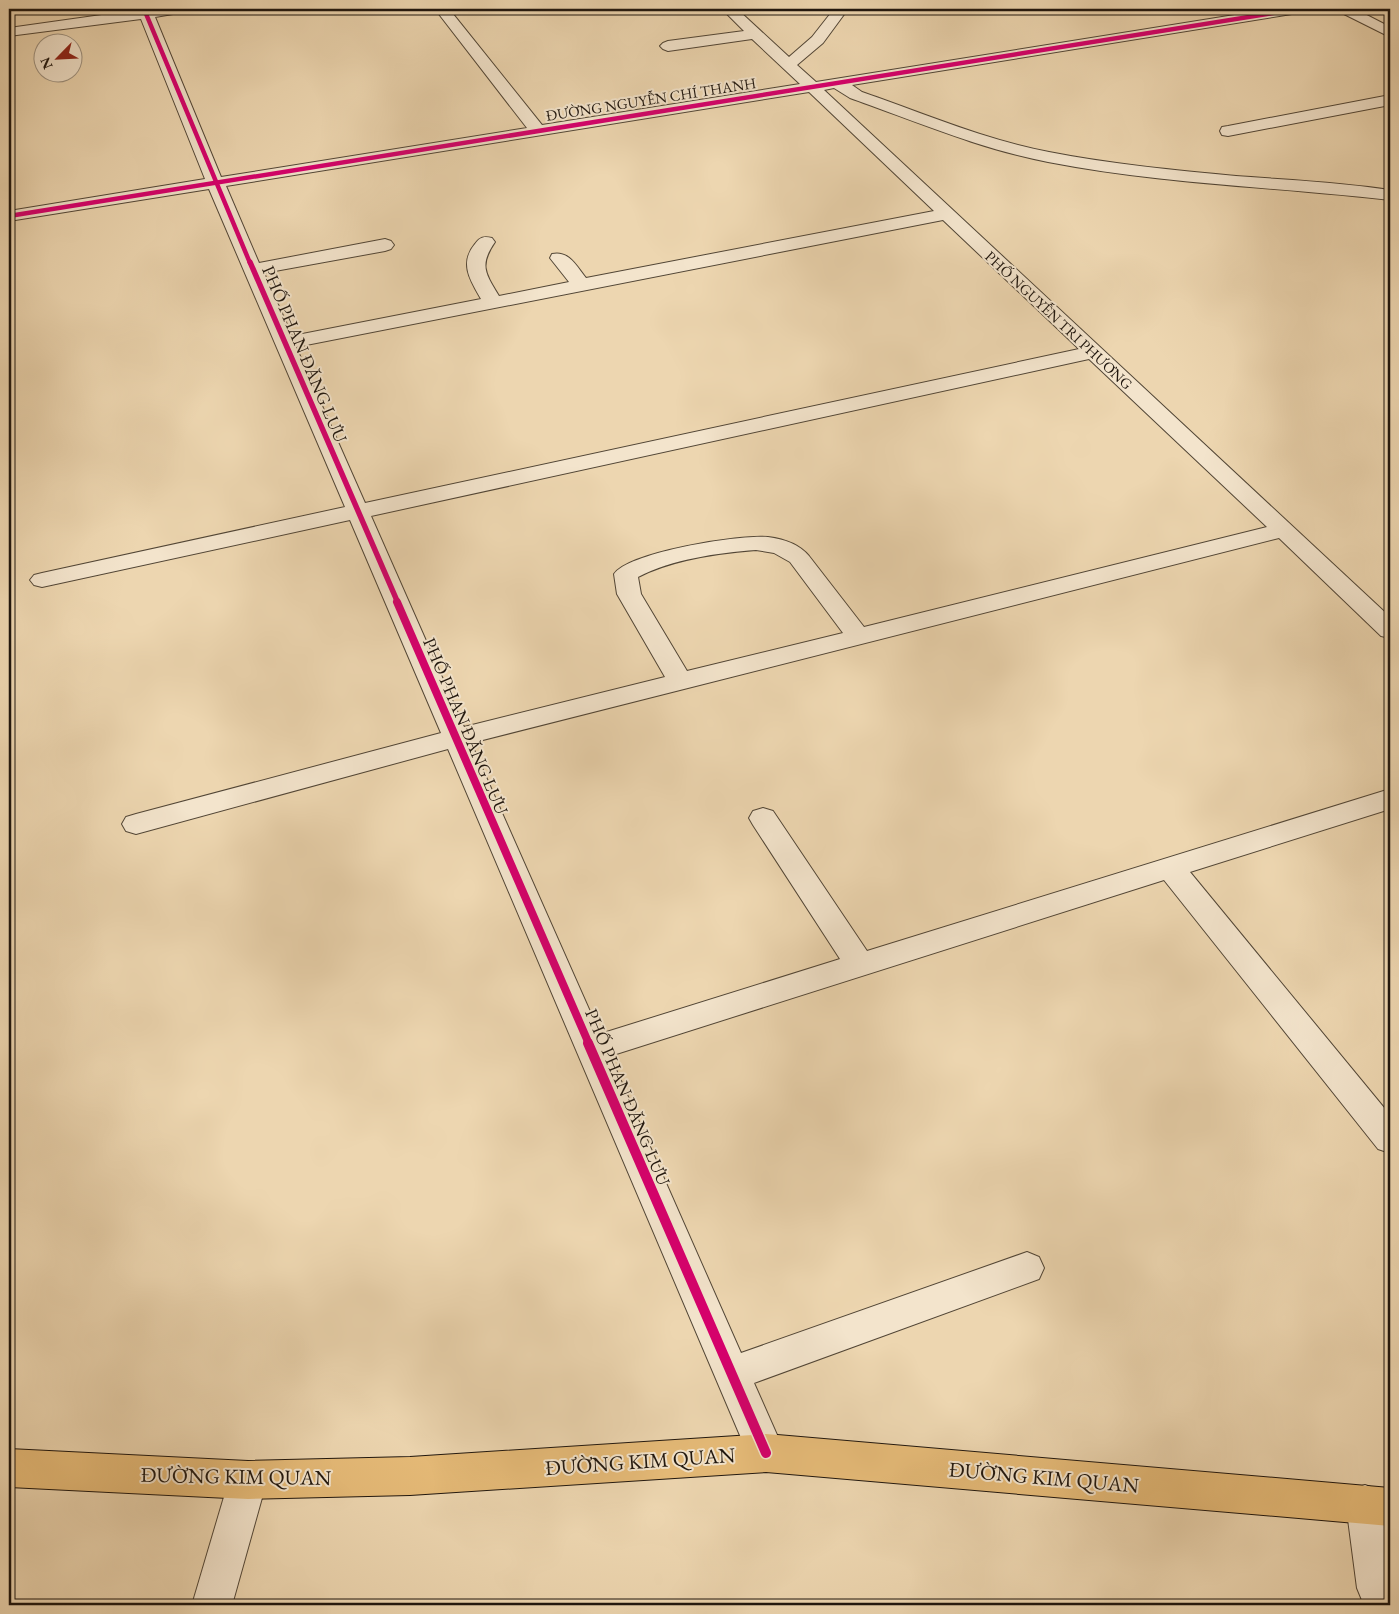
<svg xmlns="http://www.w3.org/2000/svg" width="1399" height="1614" viewBox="0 0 1399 1614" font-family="'EB Garamond',serif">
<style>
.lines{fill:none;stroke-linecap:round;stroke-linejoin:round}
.minor-casing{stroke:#524636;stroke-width:2}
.major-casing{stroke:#1f160e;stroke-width:2}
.minor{fill:#f3e4cc;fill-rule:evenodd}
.major{fill:#e6bb78;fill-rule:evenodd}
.cycleway-far3-casing{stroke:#f3e4cc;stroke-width:6}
.cycleway-far2-casing{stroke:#f3e4cc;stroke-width:8}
.cycleway-far1-casing{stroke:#f3e4cc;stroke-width:11}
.cycleway-casing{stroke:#f3e4cc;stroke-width:13}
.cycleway-far3{stroke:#d6006c;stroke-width:4.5}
.cycleway-far2{stroke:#d6006c;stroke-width:5.5}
.cycleway-far1{stroke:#d6006c;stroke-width:8}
.cycleway{stroke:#d6006c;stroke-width:10}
.labels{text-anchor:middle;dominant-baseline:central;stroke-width:4;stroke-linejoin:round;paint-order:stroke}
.far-street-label{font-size:15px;fill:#1f160e;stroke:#f3e4cc}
.street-label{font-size:18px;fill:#1f160e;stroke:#f3e4cc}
.near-street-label{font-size:21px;fill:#1f160e;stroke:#f3e4cc}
</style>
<rect width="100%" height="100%" fill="#edd6b0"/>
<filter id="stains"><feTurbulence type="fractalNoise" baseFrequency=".004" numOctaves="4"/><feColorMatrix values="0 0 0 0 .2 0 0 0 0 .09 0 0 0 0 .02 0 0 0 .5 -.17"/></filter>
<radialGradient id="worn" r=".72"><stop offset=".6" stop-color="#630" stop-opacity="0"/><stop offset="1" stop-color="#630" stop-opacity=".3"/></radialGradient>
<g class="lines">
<defs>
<g id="minor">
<path d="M137,9H187L185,12L155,17L221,177L527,128L435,9H449L542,125L800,84L752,39L668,51L663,49L660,46L663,43L668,41L744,31L722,9H737L789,57L812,37L834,9H848L823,43L797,65L816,82L1272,9H1305L1303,12L1298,13L852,85L862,92C923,113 985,140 1049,152C1110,164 1174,170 1236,176C1288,180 1339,182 1390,190V200C1277,187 1161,184 1048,162C980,149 915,121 850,98L834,88L824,90L1390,617V638L1381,636L1279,538L471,743L600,1034L840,959L753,825L749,818L753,811L763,808L773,811L867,951L1390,789V809L1190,872L1390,1115V1153L1378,1149L1164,880L610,1056L741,1353L1027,1252L1039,1257L1044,1268L1039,1279L754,1383L785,1453L779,1466L766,1472L753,1466L448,749L136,834L126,831L122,824L126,817L136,814L441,733L350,520L42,587L34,585L30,580L34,575L42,573L345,507L209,189L9,221V211L205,179L141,19L9,36V28L137,10ZM809,92L934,211L586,278C577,267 569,250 552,254L550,258L569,282L499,296C485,273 479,265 495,242L492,238C484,236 480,237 475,244C459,263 470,280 481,299L292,336L264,273L385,251L391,249L394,245L391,241L385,239L259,263L226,186ZM943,220L1079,349L365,503L296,347ZM1089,359L1267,527L864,627L809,556C799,544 784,539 768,537C741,534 629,552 614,574L617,594L665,677L464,727L371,516ZM756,550L774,553L790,562L843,633L687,671L641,594L638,577C673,559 717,553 756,550Z"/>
<polygon points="1338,9 1355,9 1390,27 1390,37 1340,12"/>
<polygon points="1390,95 1390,105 1228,136 1222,135 1220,131 1222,127 1228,126"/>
<polygon points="248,1461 262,1467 267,1480 232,1605 192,1605 229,1480 234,1467"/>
<path d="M1365,1485L1379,1490C1394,1526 1390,1567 1390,1605H1364L1357,1588L1346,1504L1351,1490Z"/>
</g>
<polygon id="major" points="766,1434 1390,1488 1390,1526 766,1472 410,1495 248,1499 9,1487 9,1449 248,1461 410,1457"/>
</defs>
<use href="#minor" class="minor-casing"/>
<use href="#major" class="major-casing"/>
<use href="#minor" class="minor"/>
<use href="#major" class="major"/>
<defs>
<g id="cycleway-far3">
<polyline points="144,9 250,263"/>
<polyline points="9,216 1298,9"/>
</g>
<polyline id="cycleway-far2" points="250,262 398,603"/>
<polyline id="cycleway-far1" points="397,602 589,1044"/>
<polyline id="cycleway" points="588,1043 766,1453"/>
</defs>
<use href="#cycleway-far3" class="cycleway-far3-casing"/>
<use href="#cycleway-far2" class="cycleway-far2-casing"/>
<use href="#cycleway-far1" class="cycleway-far1-casing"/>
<use href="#cycleway" class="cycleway-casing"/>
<use href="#cycleway-far3" class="cycleway-far3"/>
<use href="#cycleway-far2" class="cycleway-far2"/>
<use href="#cycleway-far1" class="cycleway-far1"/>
<use href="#cycleway" class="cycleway"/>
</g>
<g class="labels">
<g class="far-street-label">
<text transform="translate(651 99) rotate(-9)">ĐƯỜNG NGUYỄN CHÍ THANH</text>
<text transform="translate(1059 320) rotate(43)">PHỐ NGUYỄN TRI PHƯƠNG</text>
</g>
<g class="street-label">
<text transform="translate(305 354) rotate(67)">PHỐ PHAN ĐĂNG LƯU</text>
<text transform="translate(466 726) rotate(67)">PHỐ PHAN ĐĂNG LƯU</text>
<text transform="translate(628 1097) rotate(67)">PHỐ PHAN ĐĂNG LƯU</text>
</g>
<g class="near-street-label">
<text transform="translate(640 1461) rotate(-4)">ĐƯỜNG KIM QUAN</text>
<text transform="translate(236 1476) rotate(1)">ĐƯỜNG KIM QUAN</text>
<text transform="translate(1044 1477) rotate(5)">ĐƯỜNG KIM QUAN</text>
</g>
</g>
<rect width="1399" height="1614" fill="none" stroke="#edd6b0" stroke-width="30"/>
<rect x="10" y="10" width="1379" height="1594" fill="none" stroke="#1f160e" stroke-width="2.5"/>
<rect x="15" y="15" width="1369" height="1584" fill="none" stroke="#1f160e"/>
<g transform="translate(58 58) rotate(246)"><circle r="24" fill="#f3e4cc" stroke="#9e9280"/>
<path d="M0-4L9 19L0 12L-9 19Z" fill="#8f2418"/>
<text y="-8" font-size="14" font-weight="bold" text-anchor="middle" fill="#1f160e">N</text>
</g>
<rect width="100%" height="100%" filter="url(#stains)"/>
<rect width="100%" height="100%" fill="url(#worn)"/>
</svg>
